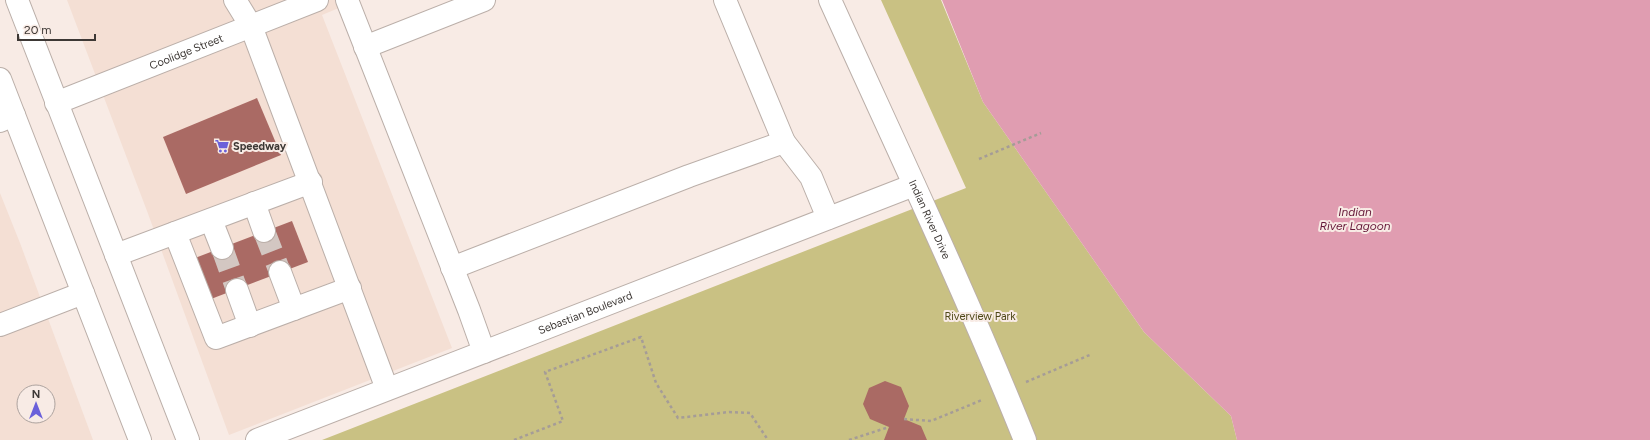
<svg xmlns="http://www.w3.org/2000/svg" width="1650" height="440" viewBox="0 0 1650 440" font-family="Figtree,sans-serif">
<style>
.built{fill:#f4dfd4;fill-rule:evenodd}
.green{fill:#c9c183}
.water{fill:#e09db1}
.building{fill:#aa6a64}
.lines{fill:none;stroke-linecap:round;stroke-linejoin:round}
.minor-tunnel{stroke:#d3c7c2;stroke-width:22;stroke-dasharray:22 11;stroke-linecap:butt}
.minor-casing{stroke:#bbafa9;stroke-width:24}
.major-casing{stroke:#bbafa9;stroke-width:24}
.path{stroke:#a59c97;stroke-width:2.5;stroke-dasharray:3 3;stroke-linecap:butt}
.minor{stroke:#fff;stroke-width:22}
.major{stroke:#fff;stroke-width:22}
.labels{text-anchor:middle;dominant-baseline:central;stroke-width:4;stroke-linejoin:round;paint-order:stroke}
.street-label{font-size:11px;fill:#3d3835;stroke:#f8ebe5}
.poi-label{font-size:11px;font-weight:bold;fill:#3d3835;stroke:#f8ebe5;text-anchor:start}
.park-label{font-size:11px;fill:#4e4817;stroke:#f8ebe5}
.water-label{font-size:12px;font-style:italic;fill:#651738;stroke:#f8ebe5}
</style>
<rect width="100%" height="100%" fill="#f8ebe5"/>
<g class="built">
<polygon points="67,0 358,0 322,15 452,348 229,435 147,211"/>
<path d="M0,193L20,243L93,440H0ZM24,392H48V416H24Z"/>
</g>
<polygon class="green" points="881,0 941,0 983,102 1144,332 1231,416 1237,440 322,440 966,188"/>
<polygon class="water" points="942,0 1650,0 1650,440 1237,440 1231,416 1144,332 983,102"/>
<g class="building">
<polygon points="257,98 281,155 186,194 163,137"/>
<polygon points="292,221 308,262 211,299 195,258"/>
<polygon points="885,381 901,387 909,406 904,419 921,426 927,440 884,440 889,427 870,419 863,404 869,388"/>
</g>
<g class="lines">
<g class="minor-tunnel">
<polyline points="264,231 280,272"/>
<polyline points="222,248 237,290"/>
</g>
<defs>
<g id="minor">
<polyline points="235,0 251,26 387,389"/>
<polyline points="347,0 469,310 484,352"/>
<polyline points="725,0 784,142 811,177 828,218"/>
<path id="s1" d="M830,0C896,146 965,291 1025,440"/>
<polyline points="365,47 484,0"/>
<path id="s2" d="M56,103L317,0"/>
<polyline points="0,121 14,115"/>
<polyline points="254,203 264,231"/>
<polyline points="211,220 222,248"/>
<polyline points="175,233 216,338 350,288"/>
<polyline points="116,255 311,182"/>
<polyline points="452,268 689,176 784,142"/>
<polyline points="280,272 294,309"/>
<polyline points="237,290 250,326"/>
<polyline points="0,325 83,293"/>
<path id="s3" d="M257,440L914,185"/>
</g>
<g id="major">
<polyline points="17,0 188,440"/>
<polyline points="0,79 140,440"/>
</g>
</defs>
<use href="#minor" class="minor-casing"/>
<use href="#major" class="major-casing"/>
<g class="path">
<polyline points="979,159 1041,133"/>
<polyline points="1026,382 1092,354"/>
<polyline points="904,419 931,421 982,400"/>
<polyline points="514,440 563,421 545,372 641,337 656,383 678,418 729,412 750,413 768,440"/>
<polyline points="849,440 889,427"/>
</g>
<use href="#minor" class="minor"/>
<use href="#major" class="major"/>
</g>
<defs>
<symbol id="supermarket-bare" viewBox="-9 -9 18 18"><path d="M-6-5.5h2.5l.6 2H6L4.5 2H-2.5L-4.4-4H-6ZM-1.5 3.2a1.3 1.3 0 1 0 .1 0ZM3 3.2a1.3 1.3 0 1 0 .1 0Z" fill="#6b60da" stroke="#f8ebe5" stroke-width="2.5" paint-order="stroke"/></symbol>
</defs>
<g fill-rule="evenodd">
<use href="#supermarket-bare" x="212" y="136" width="20" height="20"/>
</g>
<g class="labels">
<g class="street-label">
<text stroke="none"><textPath href="#s2" startOffset="140">Coolidge Street</textPath></text>
<text stroke="none"><textPath href="#s1" startOffset="241">Indian River Drive</textPath></text>
<text stroke="none"><textPath href="#s3" startOffset="352">Sebastian Boulevard</textPath></text>
</g>
<g class="poi-label">
<text x="233" y="146">Speedway</text>
</g>
<g class="park-label">
<text x="980" y="316">Riverview Park</text>
</g>
<g class="water-label">
<text x="1355" y="212">Indian<tspan x="1355" dy="14">River Lagoon</tspan></text>
</g>
</g>
<g transform="translate(36 404)"><circle r="19" fill="#f8ebe5" stroke="#ada39f"/>
<path d="M0-3L7 15L0 10L-7 15Z" fill="#6b60da"/>
<text y="-6" font-size="11" font-weight="bold" text-anchor="middle" fill="#3d3835">N</text>
</g>
<path d="M18 34v6h77v-6" fill="none" stroke="#3d3835" stroke-width="2"/>
<text x="24" y="34" font-size="12" fill="#3d3835" stroke="#f8ebe5" stroke-width="3" paint-order="stroke">20 m</text>
</svg>
